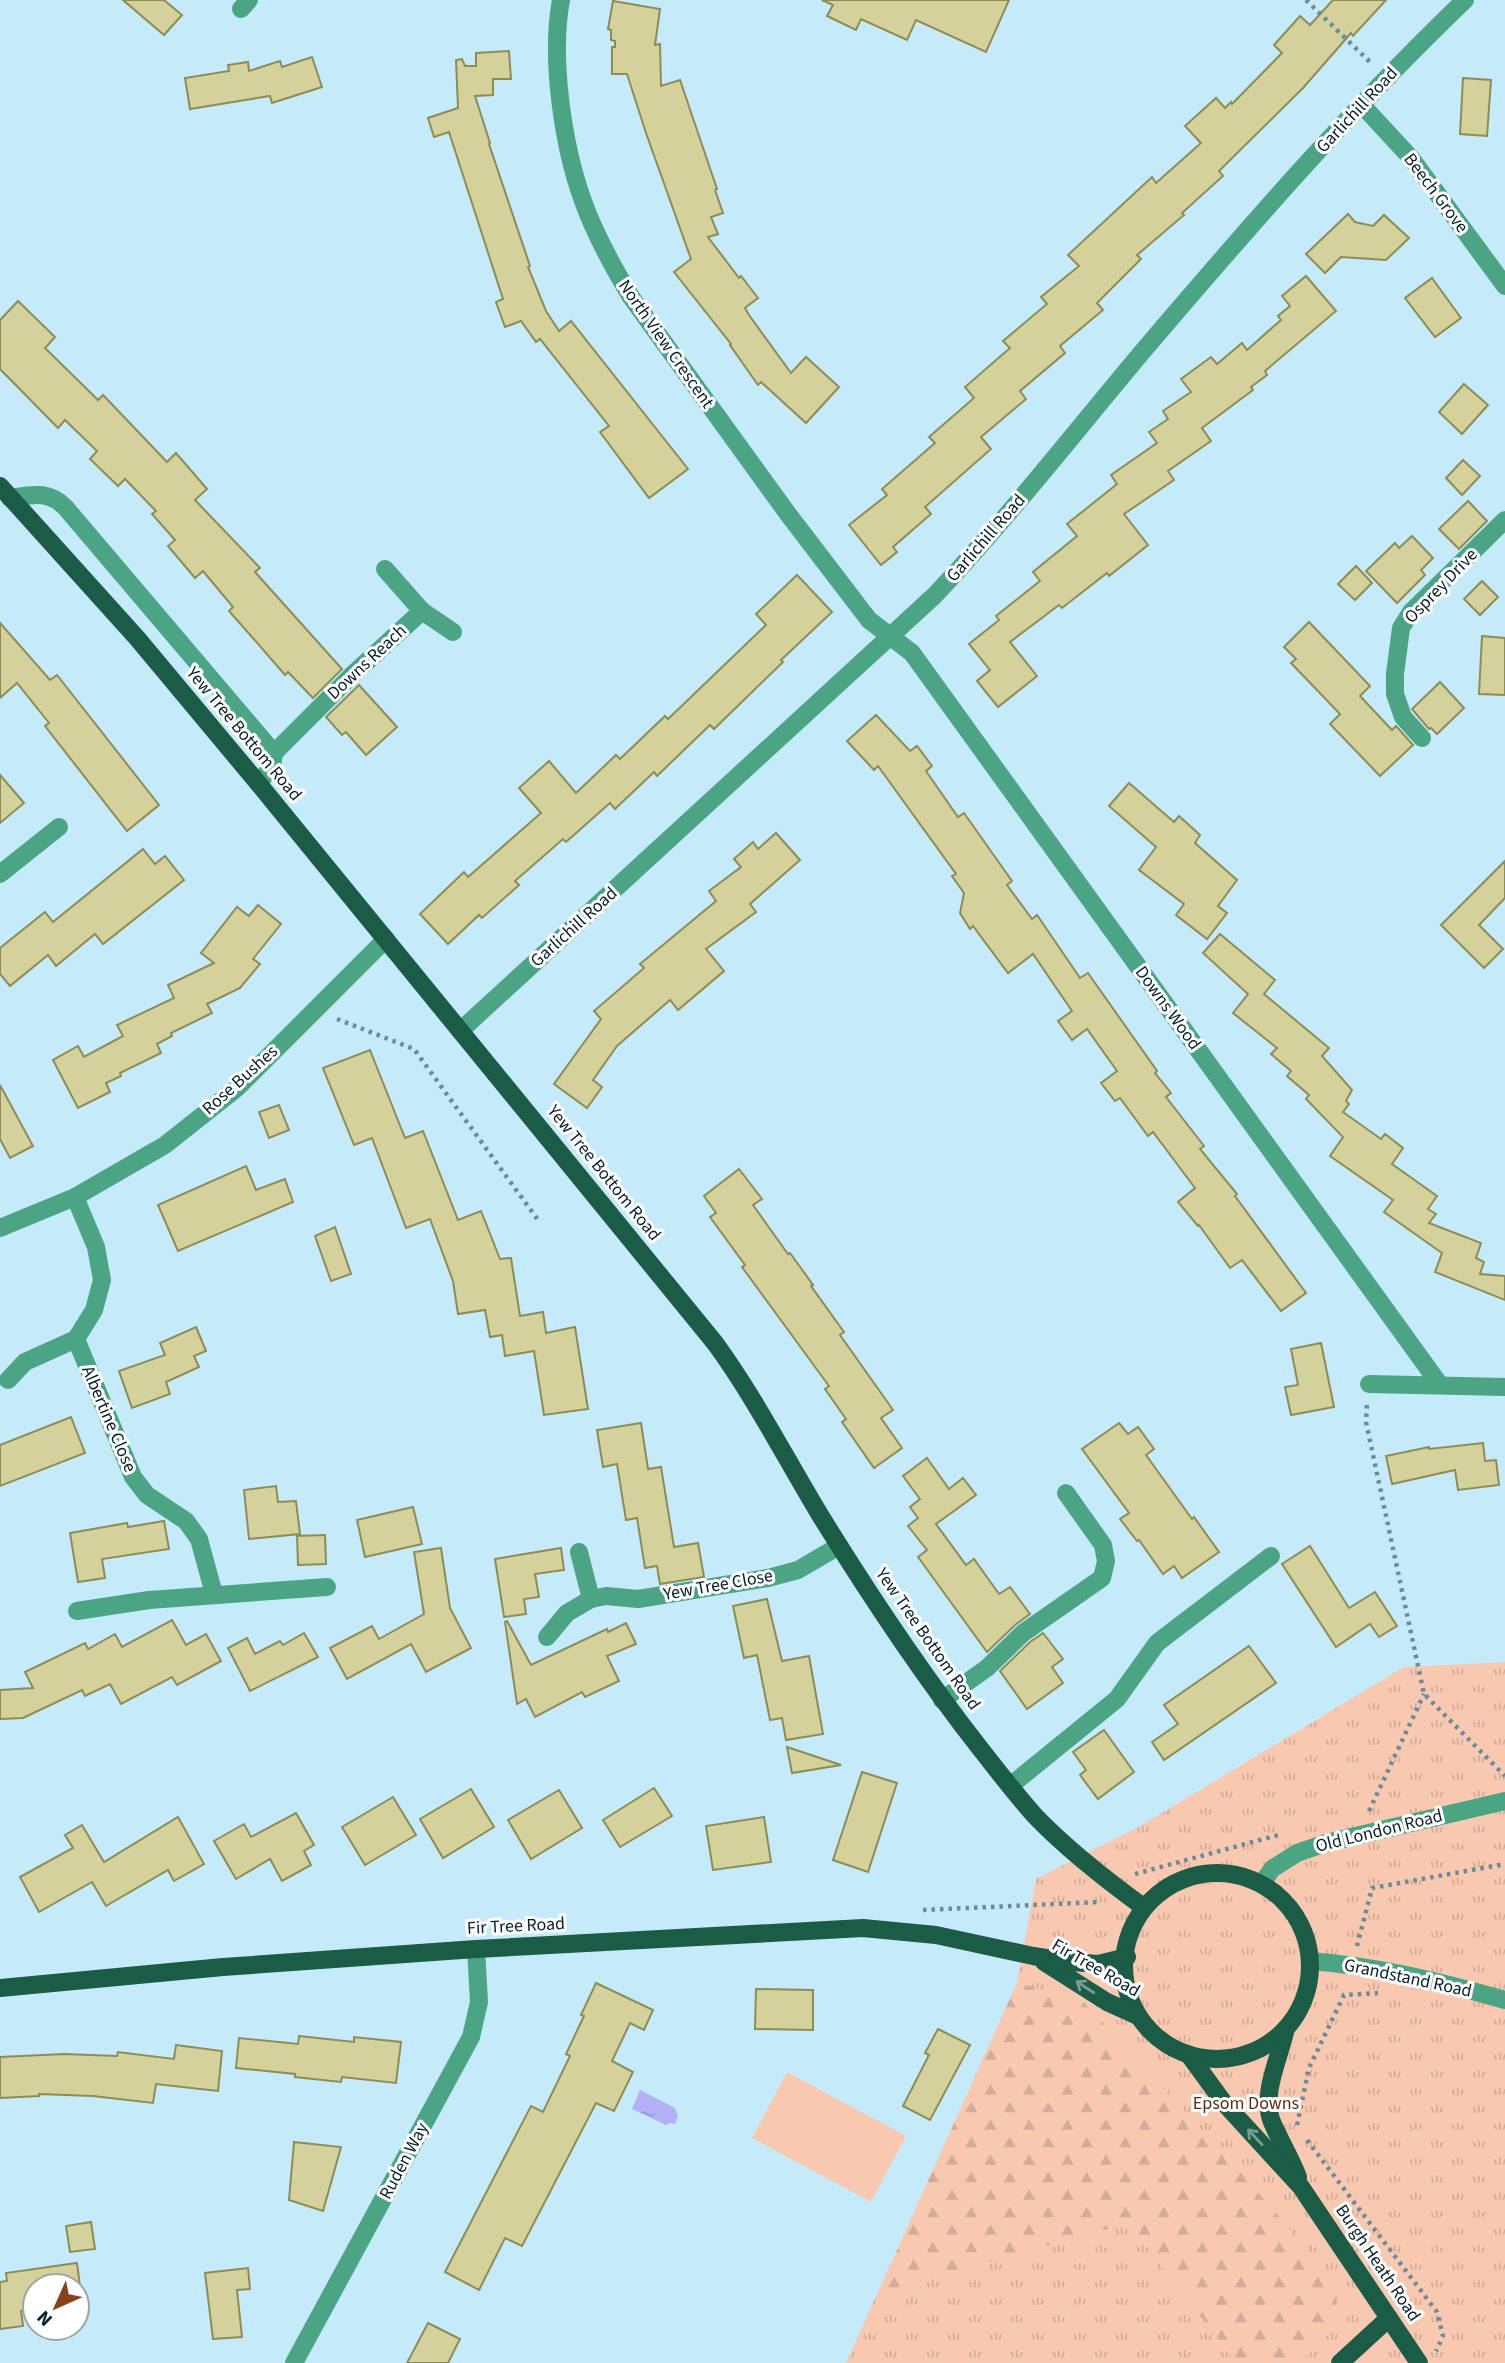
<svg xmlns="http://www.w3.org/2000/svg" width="1505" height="2363" viewBox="0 0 1505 2363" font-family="'Source Sans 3',sans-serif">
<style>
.grass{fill:url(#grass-tufts)}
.forest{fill:url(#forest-firs)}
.park{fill:#f8c8b1}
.water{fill:url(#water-ripples)}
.building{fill:#d4d29a;stroke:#8d8c56;stroke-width:2}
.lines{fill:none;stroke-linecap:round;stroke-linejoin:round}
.path{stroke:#6b8b98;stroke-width:4.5;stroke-dasharray:3.5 5;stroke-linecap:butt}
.minor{stroke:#4ba584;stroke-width:18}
.major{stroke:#1a5c46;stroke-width:18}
.oneway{stroke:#769d90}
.labels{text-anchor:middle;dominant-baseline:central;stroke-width:6;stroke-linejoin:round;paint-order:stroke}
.street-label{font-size:18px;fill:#06202a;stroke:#fff}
.park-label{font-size:18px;fill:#592b12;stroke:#fff}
</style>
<defs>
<pattern id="grass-tufts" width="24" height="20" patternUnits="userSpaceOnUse" patternTransform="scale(1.75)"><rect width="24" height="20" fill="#f8c8b1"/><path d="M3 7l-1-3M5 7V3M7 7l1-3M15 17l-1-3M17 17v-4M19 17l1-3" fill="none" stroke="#d3ac98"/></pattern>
<pattern id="forest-firs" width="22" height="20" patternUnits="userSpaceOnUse" patternTransform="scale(1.75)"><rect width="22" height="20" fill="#f8c8b1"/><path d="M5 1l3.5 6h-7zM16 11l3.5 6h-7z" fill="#d3ac98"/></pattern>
<pattern id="water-ripples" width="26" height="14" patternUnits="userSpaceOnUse" patternTransform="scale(1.75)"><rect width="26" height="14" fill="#b4b0f5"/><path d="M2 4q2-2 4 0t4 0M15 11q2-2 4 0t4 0" fill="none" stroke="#9997d2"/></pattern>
</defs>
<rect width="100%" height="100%" fill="#c5eafa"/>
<polygon class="grass" points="1505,1662 1505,2363 846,2363 1017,1983 1036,1879 1142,1825 1404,1667"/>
<polygon class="forest" points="1017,1983 1080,1998 1242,2174 1337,2283 1335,2328 1300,2363 1236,2363 1129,2223 878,2293"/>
<polygon class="park" points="787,2072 906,2136 871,2202 752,2138"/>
<polygon class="water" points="640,2090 675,2108 678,2116 675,2124 670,2123 666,2125 632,2109"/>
<g class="building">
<polygon points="123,0 164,0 182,15 164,35"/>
<polygon points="822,0 1009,0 986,52 916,20 907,40 861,19 856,30 827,16 833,5"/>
<polygon points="1333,0 1386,0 1353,36 1351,33 1303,88 1219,171 1223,176 1182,213 1184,215 1137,255 1141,259 1097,303 1103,310 1060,346 1065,353 1020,391 1026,399 981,437 991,449 925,507 931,514 893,547 897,552 881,565 849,525 887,495 882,489 935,443 929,437 974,398 965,387 1010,348 1003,341 1047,304 1041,297 1079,266 1068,255 1152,177 1156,183 1201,143 1185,126 1216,98 1225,108 1231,102 1232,104 1282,53 1274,45 1300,16 1310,25"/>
<polygon points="613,1 660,9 655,45 660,44 661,86 680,80 717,189 715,190 723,213 711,217 718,234 708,237 739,278 741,276 758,298 745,308 749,315 791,373 806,357 839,387 806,423 761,382 758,385 730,345 731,344 674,272 691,259 646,133 627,74 612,74 612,47 615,47 615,41 611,40 611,30 608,29"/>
<polygon points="509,51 511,79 493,79 493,95 475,96 490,143 489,144 530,266 528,267 546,311 559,331 571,321 688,469 649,498 600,432 609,426 540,339 536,342 521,321 505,327 496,302 503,299 449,132 434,137 428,118 458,108 456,60 462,59 465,66 476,66 476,53"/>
<polygon points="312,57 322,87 272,103 270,96 190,109 185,78 229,71 228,65 248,62 249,71 280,61 282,67"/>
<polygon points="1463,78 1491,80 1487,136 1460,134"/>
<polygon points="1348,214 1355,222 1373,226 1384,215 1409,238 1386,260 1341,257 1325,273 1306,254"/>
<polygon points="1306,276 1336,311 1265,371 1267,375 1251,387 1253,390 1202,428 1211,441 1168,471 1174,480 1124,514 1148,545 1109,576 1107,573 1062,608 1059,605 1010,642 1037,676 998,707 977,681 990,670 969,644 999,620 996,616 1040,581 1033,572 1077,536 1067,524 1117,484 1111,475 1157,443 1149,432 1168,419 1163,411 1191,392 1181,379 1211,357 1217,364 1242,343 1247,350 1281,320 1278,316 1290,306 1282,296"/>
<polygon points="1432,278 1461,318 1435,337 1405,298"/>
<polygon points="18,301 55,337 45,348 98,400 103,395 167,462 176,453 207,489 195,500 260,568 255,572 342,669 313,698 288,672 285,675 252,637 229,611 233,607 203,571 195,578 168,546 175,540 152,514 156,511 125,479 118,486 90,459 97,451 65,420 58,428 0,369 0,320"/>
<polygon points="1464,384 1488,405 1462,434 1439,412"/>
<polygon points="1463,460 1480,476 1462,495 1446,478"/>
<polygon points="1468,501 1487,521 1459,549 1439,529"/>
<polygon points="1412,536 1433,558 1421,570 1425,575 1397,603 1366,571 1395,543 1399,548"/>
<polygon points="1356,566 1372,583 1355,600 1338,584"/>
<polygon points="797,575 832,612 781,660 783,662 714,729 710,725 657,776 654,772 615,809 610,803 566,842 563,839 515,881 519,885 482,918 479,915 448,944 420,914 464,872 468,877 541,813 519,788 549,761 576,793 616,755 620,759 665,716 668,719 766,625 756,614"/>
<polygon points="1482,581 1498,597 1480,615 1464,599"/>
<polygon points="1309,622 1370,686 1360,696 1392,730 1396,726 1413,745 1380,776 1330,724 1340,714 1291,663 1296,659 1284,647"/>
<polygon points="0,623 50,680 57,675 159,805 127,831 45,726 49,723 17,683 0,698"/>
<polygon points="1482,636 1505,638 1505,695 1479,694"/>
<polygon points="1440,682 1464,708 1437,734 1431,728 1429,729 1412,709"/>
<polygon points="359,685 397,727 366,755 346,732 342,735 326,717"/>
<polygon points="876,715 910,751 917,746 932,766 926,771 958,817 964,813 1012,881 1007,885 1032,919 1037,915 1080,978 1088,973 1157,1071 1155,1073 1171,1093 1166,1097 1204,1146 1200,1149 1237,1194 1235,1196 1306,1293 1281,1311 1242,1260 1230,1268 1199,1225 1198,1226 1178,1202 1195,1188 1153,1132 1148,1136 1120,1098 1115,1101 1101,1083 1117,1071 1087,1029 1072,1040 1058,1021 1072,1011 1033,954 1008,973 973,926 970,929 960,913 964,893 952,876 956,874 878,766 874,770 847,741"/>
<polygon points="0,775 24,803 0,823"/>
<polygon points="1129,783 1174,822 1179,816 1200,835 1195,843 1237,880 1218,906 1227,913 1207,939 1176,915 1184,904 1139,870 1156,847 1109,806"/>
<polygon points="776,833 800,860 750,904 756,912 706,949 724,971 678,1010 670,1000 617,1046 593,1080 602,1087 587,1108 554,1084 601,1019 594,1011 644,968 640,964 716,901 709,891 741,867 734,859 753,842 758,849"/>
<polygon points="143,849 155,864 165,856 184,880 103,944 95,934 56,966 48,955 10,986 0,974 0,948 45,912 53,922"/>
<polygon points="1505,861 1505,898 1479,925 1503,949 1484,968 1441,925"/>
<polygon points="258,905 281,924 253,959 260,964 240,988 207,1004 212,1013 171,1033 172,1036 157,1044 161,1053 120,1073 121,1076 106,1083 110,1092 78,1108 53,1060 78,1046 84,1057 123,1036 117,1025 174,998 168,985 214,963 201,953 237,907 249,916"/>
<polygon points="1220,934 1275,980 1264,994 1329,1048 1322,1056 1352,1090 1346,1101 1349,1104 1343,1112 1381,1139 1385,1134 1403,1148 1392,1164 1437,1196 1428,1209 1436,1214 1429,1223 1481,1243 1476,1258 1484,1262 1480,1274 1505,1276 1505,1300 1435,1272 1442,1253 1384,1212 1393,1200 1330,1156 1343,1137 1306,1099 1309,1095 1287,1076 1291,1071 1271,1054 1277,1048 1233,1013 1248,994 1203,953"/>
<polygon points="370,1050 405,1138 423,1131 458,1220 481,1211 500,1259 511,1258 520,1316 543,1312 546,1333 575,1327 588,1409 544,1415 534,1351 505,1356 502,1335 490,1337 485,1310 458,1314 453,1281 430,1219 406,1228 372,1138 354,1145 323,1068"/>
<polygon points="0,1085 33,1146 10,1158 0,1139"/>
<polygon points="279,1105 289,1130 269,1138 259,1112"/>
<polygon points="246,1166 256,1190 285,1179 293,1202 178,1251 158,1205"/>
<polygon points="739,1169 762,1199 753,1205 788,1254 790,1253 813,1285 811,1286 844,1332 840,1335 893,1410 881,1418 902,1448 874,1468 842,1422 846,1419 825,1389 829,1386 742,1267 745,1265 710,1217 716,1213 704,1196"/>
<polygon points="335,1227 351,1274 331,1281 315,1236"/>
<polygon points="196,1327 206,1351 194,1356 199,1367 166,1382 170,1394 132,1408 119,1371 165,1355 160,1343"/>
<polygon points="1321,1343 1334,1407 1291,1415 1285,1387 1298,1385 1291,1349"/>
<polygon points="71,1417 85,1453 0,1486 0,1445"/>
<polygon points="641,1423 648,1469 661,1467 674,1547 698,1543 704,1577 660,1584 657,1566 645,1568 637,1518 626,1520 617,1464 603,1467 597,1430"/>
<polygon points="1119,1423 1128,1434 1138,1427 1154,1449 1146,1455 1192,1519 1194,1517 1219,1552 1182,1578 1174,1566 1163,1574 1139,1540 1137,1541 1120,1519 1129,1513 1082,1449"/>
<polygon points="1483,1443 1485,1461 1496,1460 1499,1485 1458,1490 1455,1470 1392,1484 1386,1456 1429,1447 1429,1449"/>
<polygon points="927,1458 949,1489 963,1478 976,1495 936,1524 966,1565 974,1559 999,1594 1010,1587 1030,1614 1015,1625 987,1652 918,1557 927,1550 908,1526 918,1518 910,1507 920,1499 903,1476"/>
<polygon points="276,1486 278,1502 296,1501 300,1534 249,1539 244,1490"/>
<polygon points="413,1507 422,1544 365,1557 357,1520"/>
<polygon points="164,1521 169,1549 102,1559 105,1578 78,1582 70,1533 127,1523 128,1527"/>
<polygon points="325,1535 326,1564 298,1565 297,1536"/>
<polygon points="1310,1546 1349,1608 1375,1592 1397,1626 1379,1637 1370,1624 1336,1647 1282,1564"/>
<polygon points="441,1548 450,1608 471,1648 426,1672 411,1644 347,1679 330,1648 372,1626 379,1639 424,1614 414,1552"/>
<polygon points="561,1548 564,1570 535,1574 539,1597 524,1599 526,1614 504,1617 495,1559"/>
<polygon points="767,1599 782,1661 809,1656 823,1734 786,1740 782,1718 770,1720 757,1655 744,1658 733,1606"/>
<polygon points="172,1620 186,1645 206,1634 221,1661 177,1685 172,1677 121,1704 110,1684 85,1696 82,1690 23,1718 0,1719 0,1690 33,1688 25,1672 85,1643 88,1649 115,1634 122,1647"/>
<polygon points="507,1621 531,1665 607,1629 608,1632 626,1623 636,1644 607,1656 619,1681 585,1697 582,1692 535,1717 526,1699 517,1704 505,1622"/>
<polygon points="304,1633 318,1657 250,1691 228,1648 247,1638 255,1654 280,1641 283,1645"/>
<polygon points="1043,1633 1063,1659 1052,1667 1063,1683 1027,1709 1000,1671 1030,1642"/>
<polygon points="1249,1646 1276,1683 1164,1760 1152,1742 1178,1724 1164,1705"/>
<polygon points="1104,1730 1134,1772 1098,1799 1080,1775 1086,1770 1073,1752"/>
<polygon points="787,1747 841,1765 792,1773"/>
<polygon points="862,1772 897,1783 868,1872 833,1860"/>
<polygon points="654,1788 672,1816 620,1847 603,1820"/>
<polygon points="471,1789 494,1827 443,1858 420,1819"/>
<polygon points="559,1790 582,1828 531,1859 508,1820"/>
<polygon points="393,1797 416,1835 365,1865 342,1827"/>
<polygon points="296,1813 314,1845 304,1851 311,1865 282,1881 270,1859 236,1879 214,1841 244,1824 251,1837"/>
<polygon points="178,1817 204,1864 174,1881 168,1870 106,1906 92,1882 39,1912 20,1877 73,1848 65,1835 82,1825 104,1862"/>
<polygon points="764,1817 771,1862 713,1870 706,1826"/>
<polygon points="596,1983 653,2010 644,2030 630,2023 612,2061 633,2072 614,2111 596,2103 522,2246 505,2238 479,2290 445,2272 531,2106 543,2112 570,2056 566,2054 584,2016 581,2015"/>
<polygon points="756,1989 813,1990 813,2030 755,2029"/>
<polygon points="938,2029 970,2045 930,2120 903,2106 929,2055 925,2053"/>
<polygon points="299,2036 354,2042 354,2037 401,2042 396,2083 342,2077 341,2082 295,2077 295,2074 236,2068 239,2038 298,2044"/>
<polygon points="176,2045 222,2051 218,2091 156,2084 153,2103 93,2096 39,2094 39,2096 0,2098 0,2057 64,2054 117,2056 118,2052 174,2059"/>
<polygon points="294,2142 341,2147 323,2211 289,2200"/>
<polygon points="91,2222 95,2249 70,2252 66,2226"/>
<polygon points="77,2263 80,2286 35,2286 35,2309 21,2311 23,2326 0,2329 0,2282 7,2281 6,2273"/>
<polygon points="248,2268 250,2289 237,2290 242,2337 213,2339 205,2273"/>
<polygon points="428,2323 460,2339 448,2363 407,2363"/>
</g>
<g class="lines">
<g class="path">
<polyline points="1306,0 1371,63"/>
<polyline points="337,1019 414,1049 538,1220"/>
<polyline points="1367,1405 1366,1422 1424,1694 1505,1776"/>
<polyline points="1369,1811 1424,1694"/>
<polyline points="1135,1874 1282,1834"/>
<polyline points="923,1910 1100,1902"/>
<polyline points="1357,1946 1372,1888 1505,1864"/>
<polyline points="1297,2125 1309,2068 1344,1995 1378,1993"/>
<polyline points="1307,2140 1437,2312 1443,2336 1436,2351"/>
</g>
<g class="minor">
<path d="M561,0C550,58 563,146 583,201C595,235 613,267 631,297L788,514L869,620L912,653L1440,1385"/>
<polyline points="241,9 249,0"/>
<polyline points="1361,104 1411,158 1505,286"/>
<path d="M10,498C32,495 48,490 65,507L274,753L272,767L258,783"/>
<polyline points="422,611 453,632"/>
<polyline points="1422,738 1403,717 1395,694 1395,674 1401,628 1411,612 1505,520"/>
<polyline points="274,753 350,677 422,611 385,569"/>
<polyline points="0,874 59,827"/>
<path d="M460,1031L934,596C1008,518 1074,433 1143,351C1246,230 1350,110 1465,0"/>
<polyline points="0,1228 75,1197 165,1145 237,1088 386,939"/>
<polyline points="76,1339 133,1477 147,1495 186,1521 199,1539 214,1594"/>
<polyline points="8,1380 25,1362 76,1339 94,1310 102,1280 96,1247 75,1197"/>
<polyline points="1369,1384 1505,1387"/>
<polyline points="579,1552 591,1599 606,1596 638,1599 768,1578 798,1570 839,1546"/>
<polyline points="77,1611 149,1600 327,1587"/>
<polyline points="547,1637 567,1613 591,1599"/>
<polyline points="942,1700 987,1668 1023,1633 1102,1578 1106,1561 1103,1545 1066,1493"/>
<polyline points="1010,1786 1117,1699 1157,1643 1271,1556"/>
<polyline points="1263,1882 1272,1869 1297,1853 1326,1843 1505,1801"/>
<path d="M1310,1961C1377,1966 1441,1982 1505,2000"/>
<polyline points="294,2363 471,2037 479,2002 476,1949"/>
</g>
<g class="major">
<path d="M0,486L137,638L258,783L715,1343C755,1398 785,1457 820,1515C870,1596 921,1673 979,1747C998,1771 1016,1795 1036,1817C1068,1850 1105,1879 1142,1906"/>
<circle cx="1217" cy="1966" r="93"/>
<polyline points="1044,1962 1107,2002 1138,2016"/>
<polyline points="0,1988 223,1967 476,1949 863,1928 936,1935 1033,1956 1072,1962 1098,1964 1127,1957"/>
<path d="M1285,2032C1279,2059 1261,2095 1272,2122C1280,2141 1291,2158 1298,2177"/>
<polyline points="1189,2055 1224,2103 1301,2187 1419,2363"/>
<polyline points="1340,2363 1389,2318"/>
</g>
</g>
<defs><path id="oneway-shaft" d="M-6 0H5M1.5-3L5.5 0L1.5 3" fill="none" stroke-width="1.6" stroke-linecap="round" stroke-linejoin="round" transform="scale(1.75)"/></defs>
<g class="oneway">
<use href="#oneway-shaft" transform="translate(1085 1987) rotate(-147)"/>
<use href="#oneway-shaft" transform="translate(1255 2137) rotate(-133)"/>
</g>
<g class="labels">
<g class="street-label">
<text transform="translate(1357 110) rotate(-47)">Garlichill Road</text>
<text transform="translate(1436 193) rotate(53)">Beech Grove</text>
<text transform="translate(666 344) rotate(55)">North View Crescent</text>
<text transform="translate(986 538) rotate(-49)">Garlichill Road</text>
<text transform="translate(1441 586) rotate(-46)">Osprey Drive</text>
<text transform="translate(367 662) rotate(-43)">Downs Reach</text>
<text transform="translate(244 734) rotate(50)">Yew Tree Bottom Road</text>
<text transform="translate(574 927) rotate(-42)">Garlichill Road</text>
<text transform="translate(1168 1008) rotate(54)">Downs Wood</text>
<text transform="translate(240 1080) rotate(-42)">Rose Bushes</text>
<text transform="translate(604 1173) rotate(51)">Yew Tree Bottom Road</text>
<text transform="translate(109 1419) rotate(67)">Albertine Close</text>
<text transform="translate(718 1585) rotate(-10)">Yew Tree Close</text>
<text transform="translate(928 1639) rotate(55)">Yew Tree Bottom Road</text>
<text transform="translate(1379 1831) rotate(-14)">Old London Road</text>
<text transform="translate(516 1926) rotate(-3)">Fir Tree Road</text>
<text transform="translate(1096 1968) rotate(30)">Fir Tree Road</text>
<text transform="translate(1408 1978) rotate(12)">Grandstand Road</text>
<text transform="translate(404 2161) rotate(-62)">Ruden Way</text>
<text transform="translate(1378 2263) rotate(56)">Burgh Heath Road</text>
</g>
<g class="park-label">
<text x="1246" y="2103">Epsom Downs</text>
</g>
</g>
<g transform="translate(56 2307) rotate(225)"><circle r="33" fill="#ffffff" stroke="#9ba6aa" stroke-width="2"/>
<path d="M0-5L12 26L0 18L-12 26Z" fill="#88421b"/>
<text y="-10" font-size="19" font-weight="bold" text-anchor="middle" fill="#06202a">N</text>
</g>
</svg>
